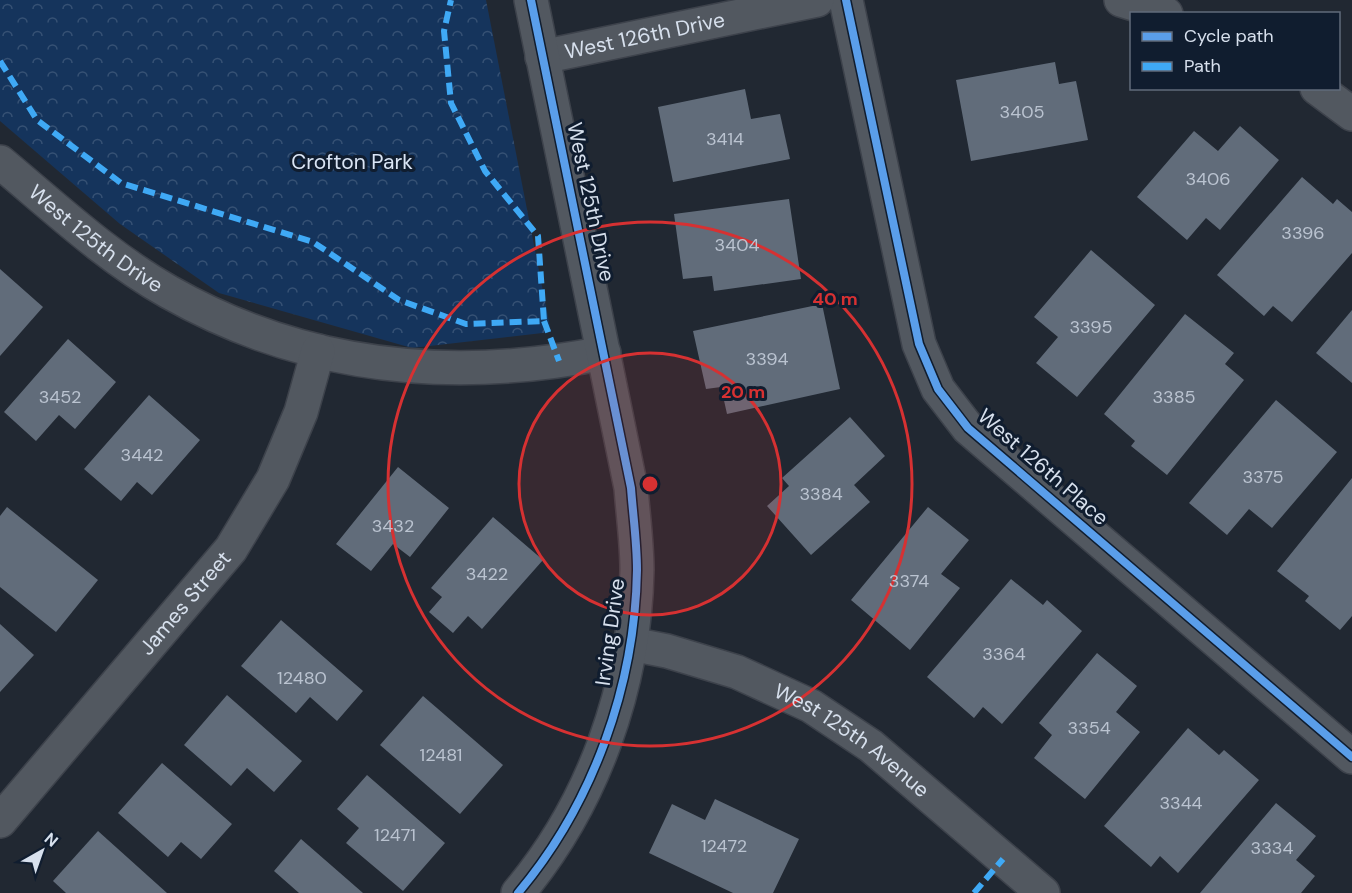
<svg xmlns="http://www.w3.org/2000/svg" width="1352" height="893" viewBox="0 0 1352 893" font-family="'DM Sans',sans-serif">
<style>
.park{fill:url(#park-crowns)}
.building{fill:#616c7a}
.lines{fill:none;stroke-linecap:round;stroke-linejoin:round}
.minor-casing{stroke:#3d424b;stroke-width:36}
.minor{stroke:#525860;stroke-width:33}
.quiet{stroke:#3fa9f5;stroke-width:6;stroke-dasharray:12 6;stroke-linecap:butt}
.cycleway-casing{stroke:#101d2f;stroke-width:11}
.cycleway{stroke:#5a9eea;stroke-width:8}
.ring{fill:none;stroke:#d63132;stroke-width:3}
.labels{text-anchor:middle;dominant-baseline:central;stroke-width:6;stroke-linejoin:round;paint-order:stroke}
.number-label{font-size:18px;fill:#bac3d0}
.street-label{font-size:21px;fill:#d7e0ed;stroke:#101d2f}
.park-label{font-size:21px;fill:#dae5f5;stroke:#101d2f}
.centre{fill:#d63132;stroke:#101d2f;stroke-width:3}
.ring-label{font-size:18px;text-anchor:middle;font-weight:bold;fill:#d63132;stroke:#101d2f;stroke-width:6;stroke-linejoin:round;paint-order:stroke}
</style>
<defs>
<pattern id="park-crowns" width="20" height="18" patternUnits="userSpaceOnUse" patternTransform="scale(1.5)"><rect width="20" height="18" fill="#15345c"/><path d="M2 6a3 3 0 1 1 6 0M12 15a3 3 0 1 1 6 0" fill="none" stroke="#365174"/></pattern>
</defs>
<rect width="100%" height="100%" fill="#212832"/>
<polygon class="park" points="0,0 486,0 551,332 412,348 219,293 120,224 0,121"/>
<g class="building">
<polygon points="1055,62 1059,84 1076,81 1088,140 971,161 956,80"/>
<polygon points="745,89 751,119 780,114 790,159 673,182 658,107"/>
<polygon points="1240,126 1279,160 1220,230 1206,218 1187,240 1137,197 1194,131 1218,151"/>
<polygon points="1302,177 1333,204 1337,199 1352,212 1352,253 1292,322 1273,306 1264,316 1217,275"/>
<polygon points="789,199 801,279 714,291 712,276 683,279 674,214"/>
<polygon points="1091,250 1155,305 1077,397 1036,363 1058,337 1034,317"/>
<polygon points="0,269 43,307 0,356"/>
<polygon points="822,304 840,389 727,414 721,387 706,389 693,331"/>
<polygon points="1352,310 1352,383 1316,353"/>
<polygon points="1185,314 1234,353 1225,364 1244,380 1167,475 1131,446 1135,441 1104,414"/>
<polygon points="68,339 116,382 75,429 59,415 36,441 4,412"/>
<polygon points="149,395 200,440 152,495 137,482 121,501 84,469"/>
<polygon points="1276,400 1337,452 1272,528 1249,509 1227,535 1189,503"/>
<polygon points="850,417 885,456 854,485 870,502 811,555 767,506 789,486 782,478"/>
<polygon points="398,467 449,508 410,557 393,544 371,571 336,544"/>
<polygon points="1352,478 1352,616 1340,630 1305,601 1309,596 1277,571"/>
<polygon points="7,507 98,580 56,632 0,587 0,516"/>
<polygon points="928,507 969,540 941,574 960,588 910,650 851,600"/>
<polygon points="493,517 543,560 482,629 468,616 453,633 429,612 442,597 431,588"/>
<polygon points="1011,579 1043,605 1047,600 1082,631 1002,724 983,707 974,718 927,677"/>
<polygon points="281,620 363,691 337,721 310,697 296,713 241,666"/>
<polygon points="0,624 34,655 0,692"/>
<polygon points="1097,653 1137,686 1116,712 1140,732 1085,799 1034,758 1052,735 1039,723"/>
<polygon points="227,695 302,761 274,792 247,768 231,786 184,745"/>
<polygon points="423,696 503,765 460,814 380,745"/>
<polygon points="1188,728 1219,755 1224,750 1259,780 1178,873 1160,856 1151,867 1104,826"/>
<polygon points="162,763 232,824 201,859 181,842 168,857 118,813"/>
<polygon points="367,775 445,843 403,891 346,843 359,828 337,809"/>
<polygon points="715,799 799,839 773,893 733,893 649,853 672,804 705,820"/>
<polygon points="1276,803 1316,836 1296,860 1315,876 1301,893 1200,893"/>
<polygon points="98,831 167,893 66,893 53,881"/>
<polygon points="301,839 363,893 299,893 274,871"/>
</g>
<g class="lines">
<defs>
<g id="minor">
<polyline points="846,0 919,344 938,389 968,428 1352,757"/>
<polyline points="1121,0 1166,14"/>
<path id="s1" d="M542,57L817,0"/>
<polyline points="1317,88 1352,114"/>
<path id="s2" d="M0,162C54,207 107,257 169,292C305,369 453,383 604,353"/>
<path id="s3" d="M631,644L667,651L737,672L811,706L871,746L1043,893"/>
<path id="s4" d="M0,821L231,549L273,479L301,412L318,351"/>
<path d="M518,893C593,804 635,686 637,570C637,543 633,515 631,488L531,0"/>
</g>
</defs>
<use href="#minor" class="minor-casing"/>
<use href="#minor" class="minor"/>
<g class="quiet">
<polyline points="0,61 37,120 121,183 313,242 399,300 466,324 544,321 538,236 485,171 451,103 444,31 451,0"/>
<polyline points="544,321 559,361"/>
<polyline points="974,893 1003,859"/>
</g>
<defs>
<g id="cycleway">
<polyline points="846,0 919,344 938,389 968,428 1352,757"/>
<path d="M518,893C593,804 635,686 637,570C637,543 633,515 631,488L531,0"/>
</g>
</defs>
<use href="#cycleway" class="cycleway-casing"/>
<use href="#cycleway" class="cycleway"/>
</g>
<circle cx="650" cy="484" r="131" fill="#d63132" fill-opacity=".12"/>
<g class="ring">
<circle cx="650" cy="484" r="131"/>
<circle cx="650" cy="484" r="262"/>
</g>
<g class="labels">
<g class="number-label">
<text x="1022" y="112">3405</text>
<text x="725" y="139">3414</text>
<text x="1208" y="179">3406</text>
<text x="1303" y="233">3396</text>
<text x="737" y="245">3404</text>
<text x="1091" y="327">3395</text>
<text x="767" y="359">3394</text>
<text x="60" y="397">3452</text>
<text x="1174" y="397">3385</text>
<text x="142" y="455">3442</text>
<text x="1263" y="477">3375</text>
<text x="821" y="494">3384</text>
<text x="393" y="526">3432</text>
<text x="487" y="574">3422</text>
<text x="909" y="581">3374</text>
<text x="1004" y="654">3364</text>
<text x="302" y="678">12480</text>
<text x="1089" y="728">3354</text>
<text x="441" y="755">12481</text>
<text x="1181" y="803">3344</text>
<text x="395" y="835">12471</text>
<text x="724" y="846">12472</text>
<text x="1272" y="848">3334</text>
</g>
<g class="street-label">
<text stroke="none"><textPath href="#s1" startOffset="105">West 126th Drive</textPath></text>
<text transform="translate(591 202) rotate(78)">West 125th Drive</text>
<text stroke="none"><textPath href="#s2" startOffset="123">West 125th Drive</textPath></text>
<text transform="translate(1043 467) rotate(41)">West 126th Place</text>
<text stroke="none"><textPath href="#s4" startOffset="286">James Street</textPath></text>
<text transform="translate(610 632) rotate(-82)">Irving Drive</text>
<text stroke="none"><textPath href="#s3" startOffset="244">West 125th Avenue</textPath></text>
</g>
<g class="park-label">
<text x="352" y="162">Crofton Park</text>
</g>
</g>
<circle cx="650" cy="484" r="9" class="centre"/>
<g class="ring-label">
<text x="835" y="305">40 m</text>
<text x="743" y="398">20 m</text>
</g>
<rect x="1130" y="12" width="210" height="78" fill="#101d2f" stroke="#606b7b" stroke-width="1.5"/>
<rect x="1142" y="32" width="30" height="9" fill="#5a9eea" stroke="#606b7b" stroke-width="1.5"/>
<text x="1184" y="42" font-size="18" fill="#d7e0ed">Cycle path</text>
<rect x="1142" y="62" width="30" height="9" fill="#3fa9f5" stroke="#606b7b" stroke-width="1.5"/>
<text x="1184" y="72" font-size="18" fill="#d7e0ed">Path</text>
<g transform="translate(42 851) rotate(40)" stroke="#101d2f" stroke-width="4.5" paint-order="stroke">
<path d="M0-4.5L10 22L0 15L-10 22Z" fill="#d7e0ed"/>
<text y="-9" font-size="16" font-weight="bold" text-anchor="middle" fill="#d7e0ed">N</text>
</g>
</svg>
